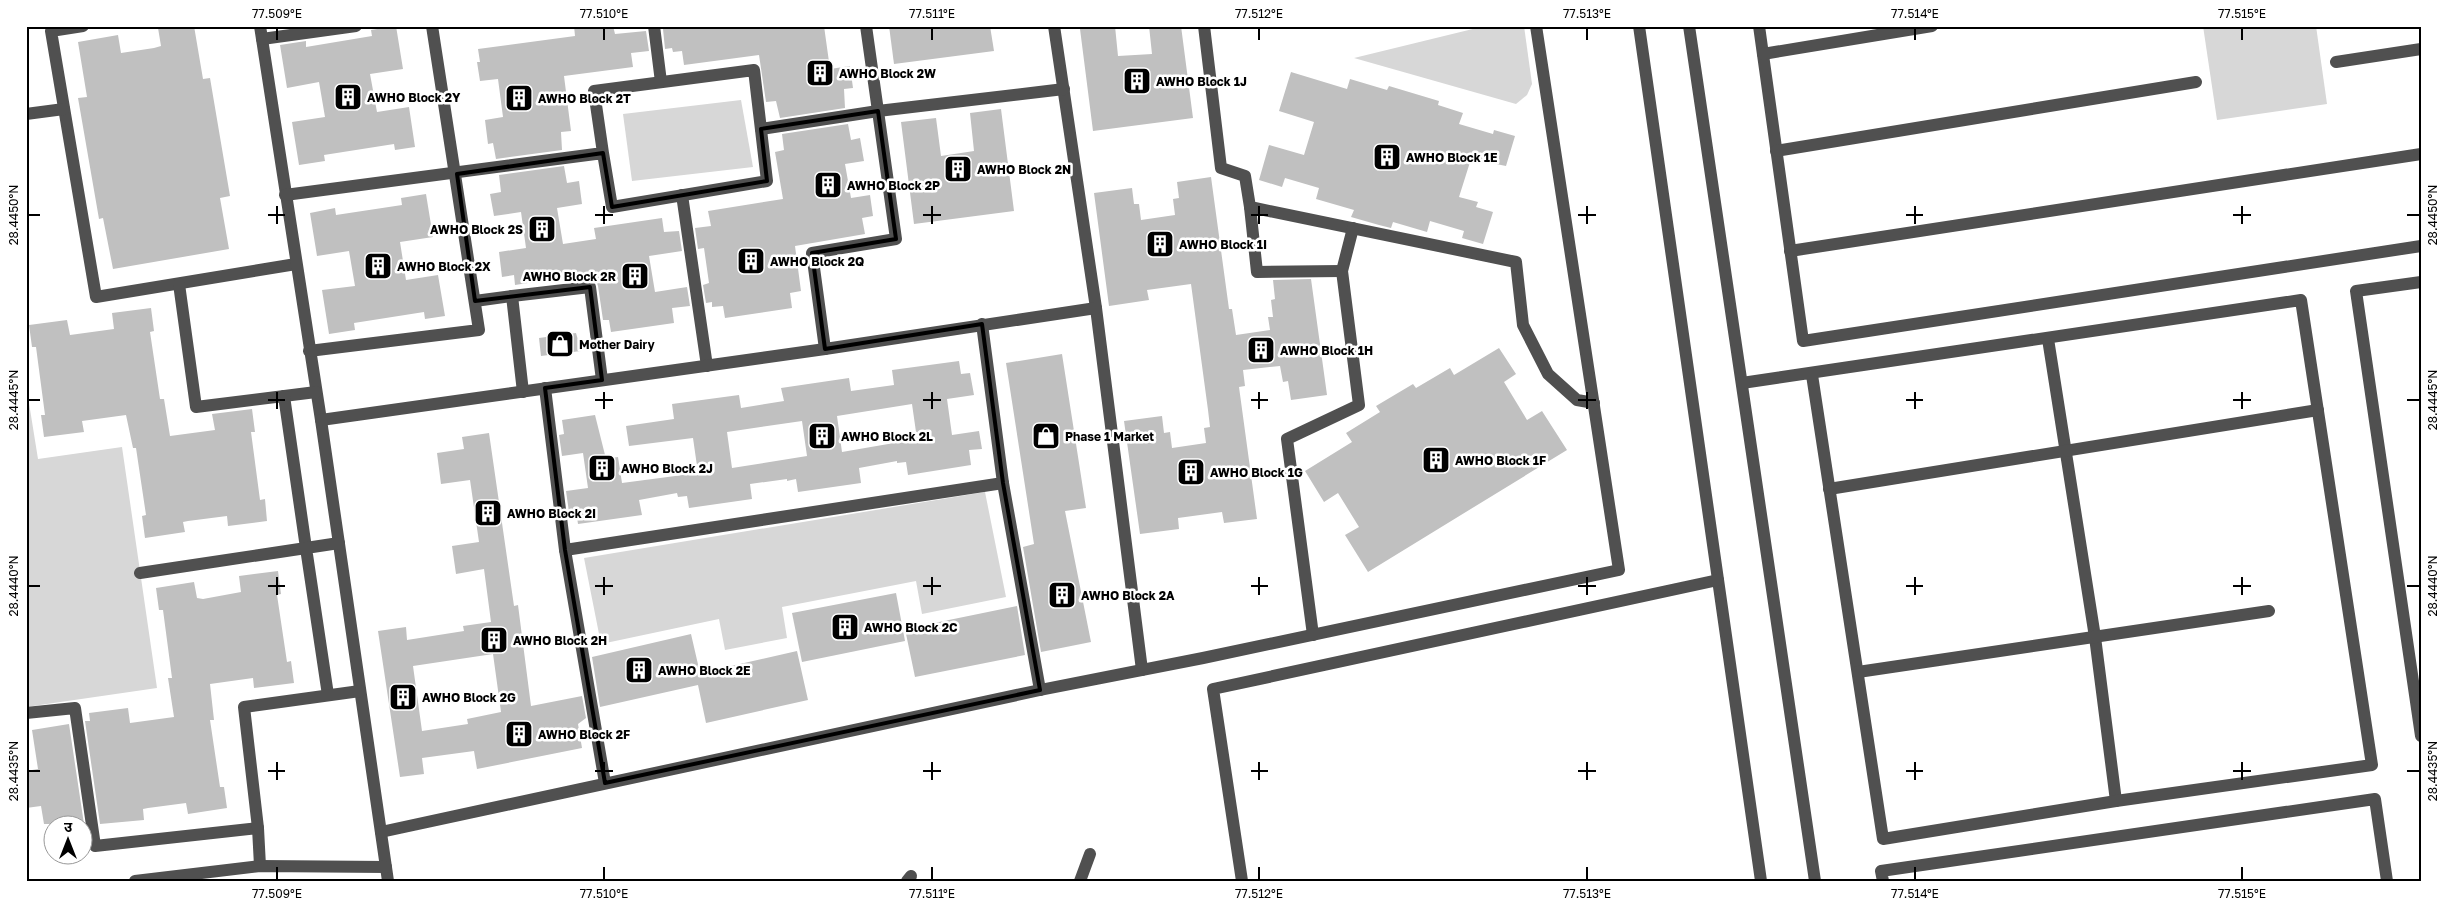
<svg xmlns="http://www.w3.org/2000/svg" width="2447" height="907" viewBox="0 0 2447 907" font-family="'Golos Text','Noto Sans Devanagari',sans-serif">
<style>
.green{fill:#d7d7d7}
.building{fill:#c0c0c0;fill-rule:evenodd}
.lines{fill:none;stroke-linecap:round;stroke-linejoin:round}
.minor{stroke:#505050;stroke-width:12}
.marked{fill:none;stroke:#000;stroke-width:4;stroke-linejoin:round}
.ticks{fill:none;stroke:#000;stroke-width:2}
.labels{text-anchor:middle;dominant-baseline:central;stroke-width:5;stroke-linejoin:round;paint-order:stroke}
.poi-label{font-size:12px;font-weight:bold;fill:#000;stroke:#fff;text-anchor:start}
.neatline{fill:none;stroke:#000;stroke-width:2}
.ticks-label{font-size:12px;text-anchor:middle;fill:#000}
</style>
<rect width="100%" height="100%" fill="#fff"/>
<g class="green">
<polygon points="1485,26 1524,26 1532,84 1527,95 1516,104 1354,58"/>
<polygon points="2203,26 2316,26 2327,104 2217,120"/>
<polygon points="741,100 753,167 632,181 623,114"/>
<polygon points="26,403 29,403 38,459 122,447 157,688 26,707"/>
<polygon points="985,492 1006,597 922,614 916,581 782,607 787,638 725,650 719,619 601,644 584,558"/>
</g>
<g class="building">
<polygon points="167,26 194,26 203,79 210,78 230,196 220,198 229,249 113,269 103,218 99,219 78,98 87,97 78,42 118,35 121,53 154,48 161,46 158,28"/>
<polygon points="396,26 403,69 370,74 377,112 409,107 415,147 395,150 394,144 324,155 325,161 299,165 292,122 325,117 319,82 287,88 280,45 306,41 306,47 372,36 371,30"/>
<polygon points="574,26 613,26 615,34 646,31 649,51 631,53 633,67 564,76 571,131 561,132 562,150 496,159 493,143 488,144 485,120 503,117 498,79 480,81 477,62 480,62 478,49 575,36"/>
<polygon points="686,26 824,26 830,69 850,66 853,88 844,89 845,108 780,118 776,101 766,102 759,55 684,65 682,51 673,52 672,48 665,49 663,29"/>
<polygon points="889,26 990,26 994,51 894,64"/>
<polygon points="1105,26 1115,26 1118,56 1152,54 1149,26 1181,26 1193,118 1093,131 1080,29"/>
<polygon points="1291,72 1347,89 1350,79 1387,90 1389,86 1439,101 1438,105 1463,113 1459,124 1493,134 1494,130 1515,136 1506,166 1471,159 1459,197 1478,202 1476,207 1493,212 1483,244 1462,238 1464,231 1430,221 1427,232 1393,222 1391,228 1379,225 1351,217 1354,210 1316,199 1319,188 1285,178 1282,187 1259,180 1269,145 1304,155 1314,122 1279,111"/>
<polygon points="1001,109 1014,211 914,224 901,122 936,118 941,156 974,151 970,113"/>
<polygon points="848,124 851,140 860,138 864,161 845,164 851,198 870,195 873,216 862,218 865,234 795,246 801,291 790,293 792,308 725,318 723,306 712,307 712,302 706,303 703,285 709,283 704,248 698,249 695,228 711,226 708,211 783,199 775,152 784,150 782,134"/>
<polygon points="564,166 567,183 579,181 582,204 557,208 563,244 596,239 594,228 662,218 664,232 679,231 682,251 649,256 655,292 687,287 690,306 672,308 674,323 611,332 609,320 603,320 598,286 593,273 515,285 514,275 502,277 499,252 526,248 521,212 494,216 490,194 501,192 499,175"/>
<polygon points="1211,177 1229,309 1232,309 1236,335 1270,330 1268,317 1273,317 1271,300 1275,299 1273,280 1311,279 1327,395 1291,400 1288,381 1283,382 1280,366 1243,370 1245,386 1239,387 1257,519 1224,523 1222,512 1178,518 1179,529 1140,534 1124,421 1162,416 1164,433 1170,432 1172,448 1206,443 1204,428 1210,427 1208,410 1191,284 1147,290 1149,300 1109,306 1094,193 1132,188 1134,204 1139,204 1141,220 1175,215 1173,199 1179,198 1177,182"/>
<polygon points="426,194 433,237 400,242 406,280 438,275 445,316 425,319 424,312 354,323 355,330 329,334 322,290 355,286 349,251 317,256 310,213 335,208 336,215 402,205 401,198"/>
<polygon points="151,308 154,331 150,332 160,399 164,399 170,436 215,430 212,414 252,409 255,432 251,432 260,500 265,499 267,521 228,526 227,516 188,521 183,522 185,532 145,538 142,516 146,515 136,448 133,448 126,415 82,421 84,432 44,437 41,415 45,415 36,347 32,347 29,325 67,320 70,335 114,329 112,313"/>
<polygon points="576,333 581,351 541,356 539,338"/>
<polygon points="1499,348 1516,374 1504,382 1527,420 1542,411 1567,450 1368,572 1345,535 1359,527 1338,493 1324,502 1305,471 1352,442 1346,433 1380,412 1376,406 1413,384 1416,388 1450,368 1454,375"/>
<polygon points="1062,354 1086,508 1065,511 1091,642 1041,652 1023,547 1034,544 1006,363"/>
<path d="M959,361L961,374L970,373L974,395L947,399L952,435L979,431L982,449L969,450L971,465L908,475L906,462L897,463V461L859,468L861,483L798,492L796,479L787,481V479L750,484L752,499L689,508L687,496L678,497L677,493L639,500L642,515L578,524L576,511L569,512L566,491L588,488L583,453L562,456L559,435L564,434L562,420L595,415L606,459L618,457L622,483L698,473L693,438L629,446L626,426L674,419L672,404L739,395L741,408L784,401L781,388L849,378L851,391L894,385L892,370ZM912,404L917,439L842,452L837,416ZM802,421L807,456L732,468L727,432Z"/>
<path d="M489,433L514,606L518,605L531,706L582,696L586,718L578,724L582,748L477,769L474,751L422,758L424,774L400,777L378,631L406,627L407,640L464,631L463,626L491,622L484,569L456,574L452,546L479,542L470,480L441,484L437,453L464,449L462,437ZM493,654L501,712L467,719L468,724L422,731L413,666Z"/>
<polygon points="278,571 281,594 277,595 287,662 291,661 294,683 254,688 253,678 210,684 214,720 210,720 220,787 224,787 227,808 188,814 186,803 148,808 143,809 144,820 100,824 85,721 90,721 89,713 128,708 130,723 174,717 168,678 172,678 163,610 159,610 156,588 194,582 197,598 203,599 241,592 239,576"/>
<polygon points="896,593 905,641 802,662 792,613"/>
<polygon points="1017,606 1025,655 915,677 905,629"/>
<polygon points="691,634 700,673 797,651 808,700 706,723 698,685 600,707 592,657"/>
<polygon points="69,724 84,824 44,824 41,806 26,808 26,771 38,769 32,730"/>
</g>
<g class="lines">
<g class="minor">
<polyline points="83,26 51,31 96,297 296,264"/>
<polyline points="260,26 321,420 388,881"/>
<polyline points="654,26 661,82"/>
<polyline points="1054,26 1096,308 1142,670"/>
<polyline points="1204,26 1221,168 1245,176 1250,207 1516,262 1523,325 1548,374 1577,400 1594,403"/>
<polyline points="1639,26 1761,881"/>
<polyline points="1689,26 1815,881"/>
<polyline points="1759,26 1803,341 2421,246"/>
<polyline points="262,39 356,26"/>
<polyline points="1763,54 1932,26"/>
<polyline points="2336,62 2421,49"/>
<polyline points="26,114 64,109"/>
<polyline points="761,129 878,111 1064,89"/>
<polyline points="1776,151 2196,82"/>
<polyline points="285,195 603,153 594,91 754,70 767,181 612,207 603,153"/>
<polyline points="682,195 707,366"/>
<polyline points="1250,207 1257,272 1342,271"/>
<polyline points="1790,251 2421,154"/>
<polyline points="2421,282 2356,291 2421,736"/>
<polyline points="179,284 196,407 316,392"/>
<polyline points="512,296 590,287 602,380"/>
<polyline points="475,301 512,296 523,392"/>
<polyline points="982,324 1003,483 1040,690"/>
<polyline points="2048,339 2095,637 2116,801"/>
<polyline points="825,349 812,253 896,239 866,26"/>
<polyline points="309,351 479,330 432,26"/>
<polyline points="1742,383 2301,300 2372,765 2116,801 1883,839 1812,375"/>
<polyline points="545,388 565,550 605,783"/>
<polyline points="321,420 825,349 1096,308"/>
<polyline points="1829,489 2318,410"/>
<polyline points="565,550 1003,483"/>
<polyline points="140,573 306,548 284,396"/>
<polyline points="1313,635 1287,439 1359,405 1342,271 1353,228"/>
<polyline points="1858,672 2269,611"/>
<polyline points="328,695 306,548 339,543"/>
<polyline points="26,713 75,708 95,846 258,828 260,866"/>
<polyline points="258,828 244,707 360,691"/>
<polyline points="381,832 1040,690 1203,658 1619,570 1536,26"/>
<polyline points="135,881 260,866 386,867"/>
<polyline points="907,881 911,876"/>
<polyline points="1080,881 1090,854"/>
<polyline points="1242,881 1213,689 1718,580"/>
<polyline points="1883,881 1881,871 2375,799 2387,881"/>
</g>
</g>
<path class="marked" d="M878,111L896,239L812,253L825,349L982,324L1003,483L1040,690L605,783L565,550L545,388L602,380L590,287L475,301L457,174L603,153L612,207L767,181L761,129Z"/>
<path class="ticks" d="M277,28V40M604,28V40M932,28V40M1259,28V40M1587,28V40M1915,28V40M2242,28V40M277,206V224M604,206V224M932,206V224M1259,206V224M1587,206V224M1915,206V224M2242,206V224M28,215H40M268,215H285M595,215H613M923,215H941M1251,215H1268M1578,215H1596M1906,215H1923M2233,215H2251M2407,215H2420M277,392V409M604,392V409M932,392V409M1259,392V409M1587,392V409M1915,392V409M2242,392V409M28,400H40M268,400H285M595,400H613M923,400H941M1251,400H1268M1578,400H1596M1906,400H1923M2233,400H2251M2407,400H2420M277,577V595M604,577V595M932,577V595M1259,577V595M1587,577V595M1915,577V595M2242,577V595M28,586H40M268,586H285M595,586H613M923,586H941M1251,586H1268M1578,586H1596M1906,586H1923M2233,586H2251M2407,586H2420M277,762V780M604,762V780M932,762V780M1259,762V780M1587,762V780M1915,762V780M2242,762V780M28,771H40M268,771H285M595,771H613M923,771H941M1251,771H1268M1578,771H1596M1906,771H1923M2233,771H2251M2407,771H2420M277,867V880M604,867V880M932,867V880M1259,867V880M1587,867V880M1915,867V880M2242,867V880"/>
<defs>
<symbol id="building-square" viewBox="-11 -11 22 22"><rect x="-9" y="-9" width="18" height="18" rx="4" fill="#000" stroke="#fff"/><path d="M-4-6H4V6H1V3H-1V6H-4ZM-2.5-4.3h1.7v1.8h-1.7ZM.8-4.3h1.7v1.8H.8ZM-2.5-1h1.7V.8h-1.7ZM.8-1h1.7V.8H.8Z" fill="#fff"/></symbol>
<symbol id="shop-square" viewBox="-11 -11 22 22"><rect x="-9" y="-9" width="18" height="18" rx="4" fill="#000" stroke="#fff"/><path d="M-5-2.5h2.3a2.7 3.5 0 0 1 5.4 0H5L5.5 6h-11ZM-1.5-2.5h3a1.5 2.3 0 0 0-3 0Z" fill="#fff"/></symbol>
</defs>
<g fill-rule="evenodd">
<use href="#building-square" x="804" y="57" width="32" height="32"/>
<use href="#building-square" x="1121" y="65" width="32" height="32"/>
<use href="#building-square" x="332" y="81" width="32" height="32"/>
<use href="#building-square" x="503" y="82" width="32" height="32"/>
<use href="#building-square" x="1371" y="141" width="32" height="32"/>
<use href="#building-square" x="942" y="153" width="32" height="32"/>
<use href="#building-square" x="812" y="169" width="32" height="32"/>
<use href="#building-square" x="526" y="213" width="32" height="32"/>
<use href="#building-square" x="1144" y="228" width="32" height="32"/>
<use href="#building-square" x="735" y="245" width="32" height="32"/>
<use href="#building-square" x="362" y="250" width="32" height="32"/>
<use href="#building-square" x="619" y="260" width="32" height="32"/>
<use href="#shop-square" x="544" y="328" width="32" height="32"/>
<use href="#building-square" x="1245" y="334" width="32" height="32"/>
<use href="#building-square" x="806" y="420" width="32" height="32"/>
<use href="#shop-square" x="1030" y="420" width="32" height="32"/>
<use href="#building-square" x="1420" y="444" width="32" height="32"/>
<use href="#building-square" x="586" y="452" width="32" height="32"/>
<use href="#building-square" x="1175" y="456" width="32" height="32"/>
<use href="#building-square" x="472" y="497" width="32" height="32"/>
<use href="#building-square" x="1046" y="579" width="32" height="32"/>
<use href="#building-square" x="829" y="611" width="32" height="32"/>
<use href="#building-square" x="478" y="624" width="32" height="32"/>
<use href="#building-square" x="623" y="654" width="32" height="32"/>
<use href="#building-square" x="387" y="681" width="32" height="32"/>
<use href="#building-square" x="503" y="718" width="32" height="32"/>
</g>
<g class="labels">
<g class="poi-label">
<text x="839" y="73">AWHO Block 2W</text>
<text x="1156" y="81">AWHO Block 1J</text>
<text x="367" y="97">AWHO Block 2Y</text>
<text x="538" y="98">AWHO Block 2T</text>
<text x="1406" y="157">AWHO Block 1E</text>
<text x="977" y="169">AWHO Block 2N</text>
<text x="847" y="185">AWHO Block 2P</text>
<text x="523" y="229" text-anchor="end">AWHO Block 2S</text>
<text x="1179" y="244">AWHO Block 1I</text>
<text x="770" y="261">AWHO Block 2Q</text>
<text x="397" y="266">AWHO Block 2X</text>
<text x="616" y="276" text-anchor="end">AWHO Block 2R</text>
<text x="579" y="344">Mother Dairy</text>
<text x="1280" y="350">AWHO Block 1H</text>
<text x="841" y="436">AWHO Block 2L</text>
<text x="1065" y="436">Phase 1 Market</text>
<text x="1455" y="460">AWHO Block 1F</text>
<text x="621" y="468">AWHO Block 2J</text>
<text x="1210" y="472">AWHO Block 1G</text>
<text x="507" y="513">AWHO Block 2I</text>
<text x="1081" y="595">AWHO Block 2A</text>
<text x="864" y="627">AWHO Block 2C</text>
<text x="513" y="640">AWHO Block 2H</text>
<text x="658" y="670">AWHO Block 2E</text>
<text x="422" y="697">AWHO Block 2G</text>
<text x="538" y="734">AWHO Block 2F</text>
</g>
</g>
<rect width="2447" height="907" fill="none" stroke="#ffffff" stroke-width="55"/>
<g transform="translate(68 840)"><circle r="24" fill="#ffffff" stroke="#999999"/>
<path d="M0-4L9 19L0 12L-9 19Z" fill="#000000"/>
<text y="-8" font-size="14" font-weight="bold" text-anchor="middle" fill="#000000">उ</text>
</g>
<rect x="28" y="28" width="2392" height="852" class="neatline"/>
<g class="ticks-label">
<text x="277" y="18">77.509°E</text>
<text x="604" y="18">77.510°E</text>
<text x="932" y="18">77.511°E</text>
<text x="1259" y="18">77.512°E</text>
<text x="1587" y="18">77.513°E</text>
<text x="1915" y="18">77.514°E</text>
<text x="2242" y="18">77.515°E</text>
<text transform="translate(14 215) rotate(-90)" y="4">28.4450°N</text>
<text transform="translate(2433 215) rotate(-90)" y="4">28.4450°N</text>
<text transform="translate(14 400) rotate(-90)" y="4">28.4445°N</text>
<text transform="translate(2433 400) rotate(-90)" y="4">28.4445°N</text>
<text transform="translate(14 586) rotate(-90)" y="4">28.4440°N</text>
<text transform="translate(2433 586) rotate(-90)" y="4">28.4440°N</text>
<text transform="translate(14 771) rotate(-90)" y="4">28.4435°N</text>
<text transform="translate(2433 771) rotate(-90)" y="4">28.4435°N</text>
<text x="277" y="898">77.509°E</text>
<text x="604" y="898">77.510°E</text>
<text x="932" y="898">77.511°E</text>
<text x="1259" y="898">77.512°E</text>
<text x="1587" y="898">77.513°E</text>
<text x="1915" y="898">77.514°E</text>
<text x="2242" y="898">77.515°E</text>
</g>
</svg>
